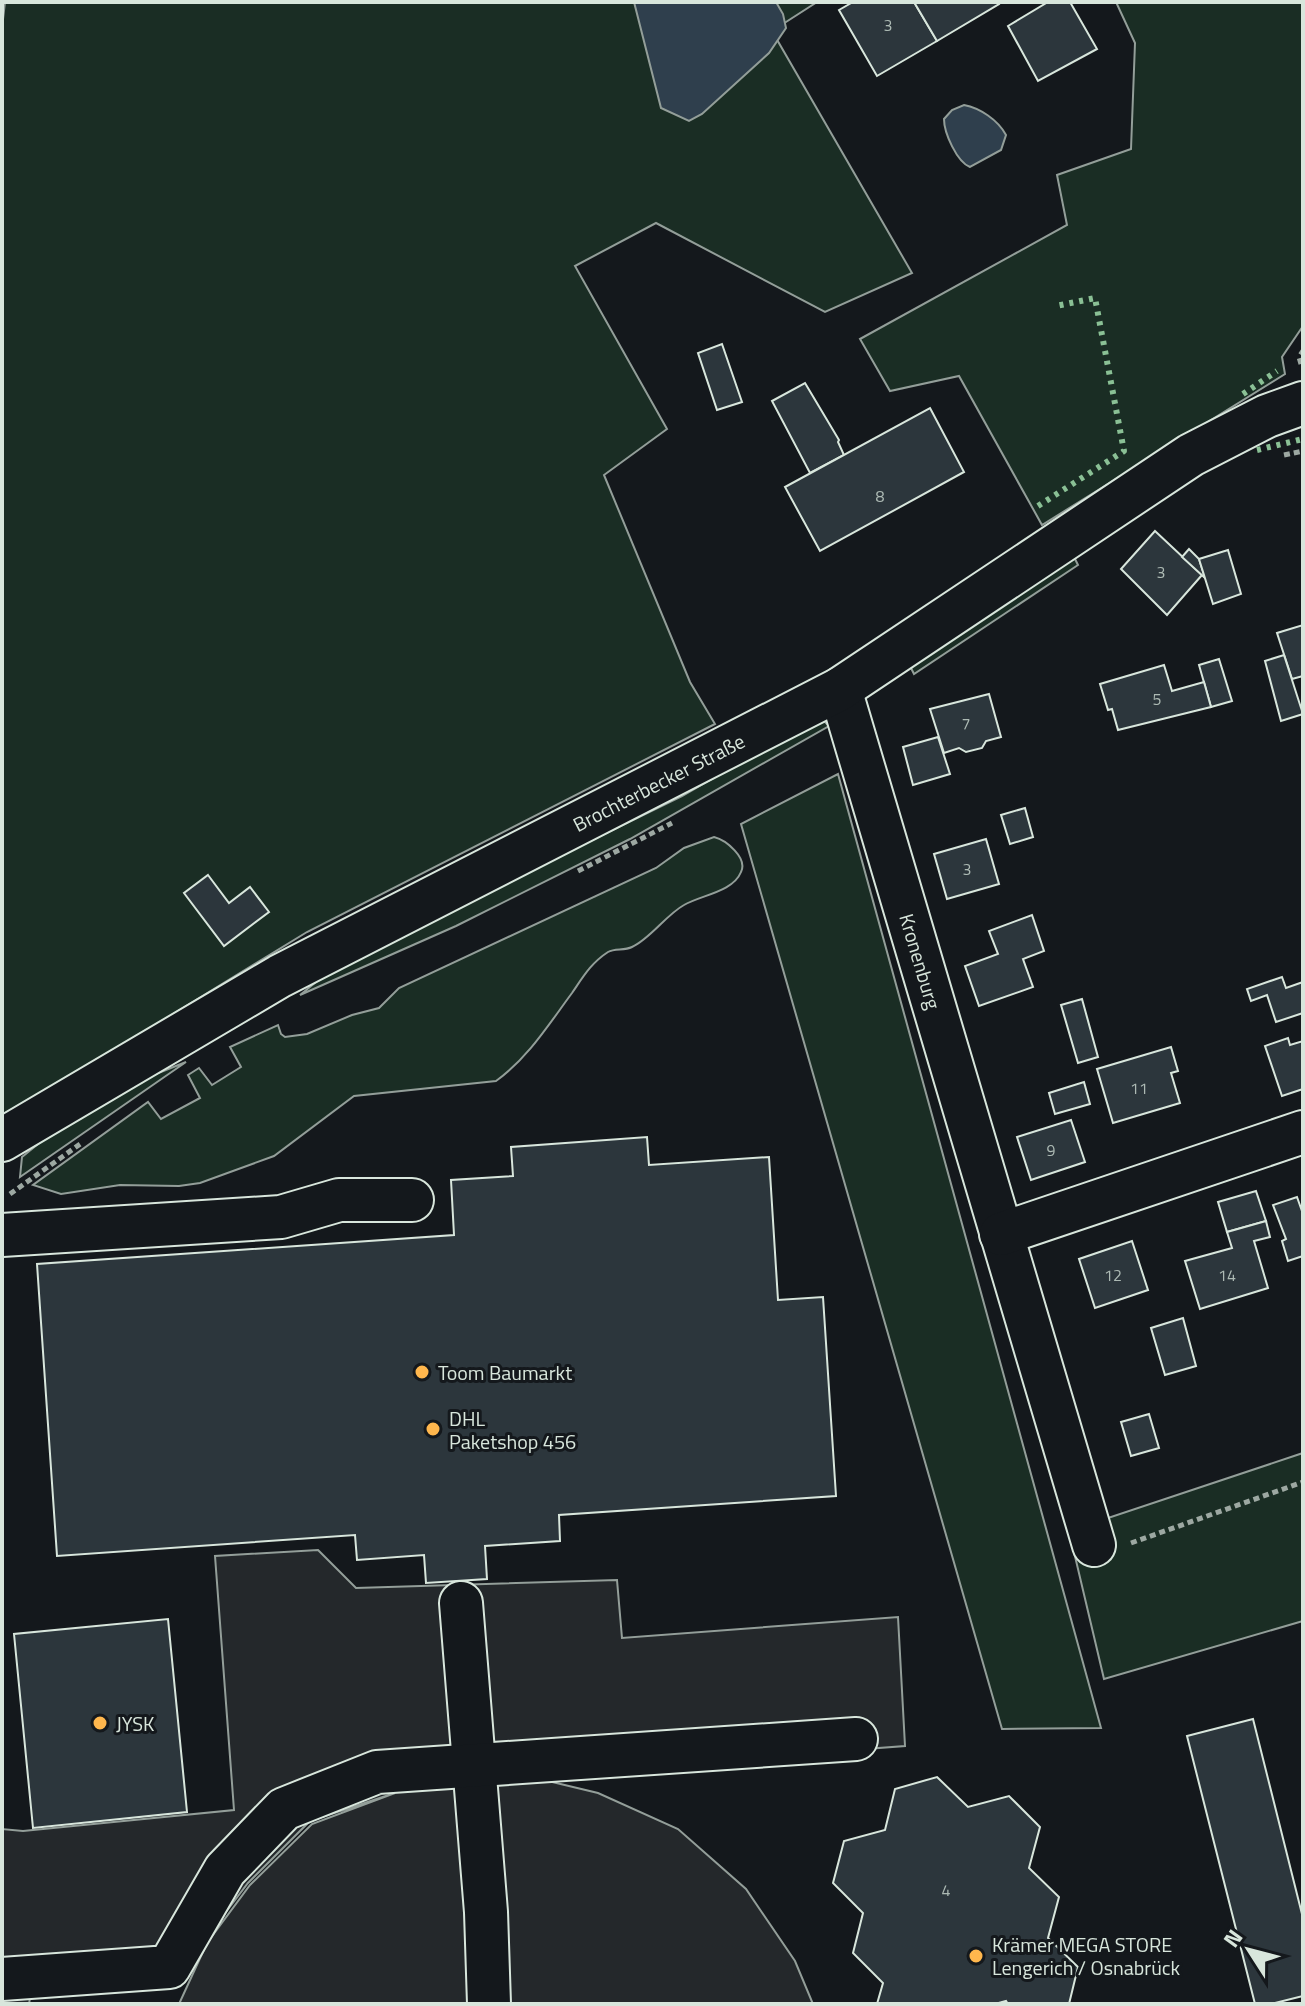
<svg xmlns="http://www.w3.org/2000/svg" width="1305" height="2006" viewBox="0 0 1305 2006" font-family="'Titillium Web',sans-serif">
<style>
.green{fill:#1a2d24;stroke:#939e99;stroke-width:2}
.parking{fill:#24282b;stroke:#939e99;stroke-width:2}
.water{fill:#2f3f4d;stroke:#939e99;stroke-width:2}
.building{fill:#2c363c;stroke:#d8e6dc;stroke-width:2}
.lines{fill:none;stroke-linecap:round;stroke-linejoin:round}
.minor-casing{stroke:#d8e6dc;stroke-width:46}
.path{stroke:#9da8a2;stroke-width:5;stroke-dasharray:6 4;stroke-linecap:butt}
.minor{stroke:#14181c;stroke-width:42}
.hedge{stroke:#8ac095;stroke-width:6;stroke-dasharray:4 6;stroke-linecap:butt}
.poi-dot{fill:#ffb74d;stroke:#14181c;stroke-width:3}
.labels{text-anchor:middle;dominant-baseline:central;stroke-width:6;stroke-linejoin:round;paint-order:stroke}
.number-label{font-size:16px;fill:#adbab4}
.street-label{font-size:20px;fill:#d8e6dc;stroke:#14181c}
.poi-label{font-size:20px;fill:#d8e6dc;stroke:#14181c;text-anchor:start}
</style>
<rect width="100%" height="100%" fill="#14181c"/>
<g class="green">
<polygon points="5,2 817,2 772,31 912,273 825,312 656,223 575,266 667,429 604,475 690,682 715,724 307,932 2,1119 2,28"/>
<polygon points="1116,2 1303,2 1303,326 1282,357 1285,374 1042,525 959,376 890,391 860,339 1067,225 1057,175 1131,149 1135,43"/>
<polygon points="1073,555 1078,565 914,674 909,664"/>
<polygon points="824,721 829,726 630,839 456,926 300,995 337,965 682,796 811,722"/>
<polygon points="838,774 1101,1728 1002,1729 741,824"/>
<path d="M714,837C726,840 748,858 741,872C733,892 701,895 684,905C666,915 650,939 632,947C624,951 615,948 608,952C591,963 583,977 572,993C549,1024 528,1058 496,1081L354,1096L274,1156L200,1183L179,1186L120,1185L61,1194L33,1185L148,1102L161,1119L200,1098L188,1075L199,1068L212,1085L241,1067L230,1047L278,1025L281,1034L285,1037L307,1034L352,1015L379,1008L399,988L656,868L684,848Z"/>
<polygon points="186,1062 20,1177 22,1157 53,1132 128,1085"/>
<polygon points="1303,1453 1303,1621 1104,1679 1069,1531"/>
</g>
<polygon class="parking" points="318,1550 356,1588 617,1580 622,1638 898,1617 905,1746 523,1775 598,1793 678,1829 746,1889 795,1961 813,2004 179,2004 207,1943 250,1885 312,1824 395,1793 310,1821 248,1883 204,1941 179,1984 30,1998 29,2004 2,2004 2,1829 23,1831 234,1810 215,1556"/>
<g class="water">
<polygon points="634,2 776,2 783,14 786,28 769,53 702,114 689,121 661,108"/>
<path d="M964,105C980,108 998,120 1006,135L1001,150L970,167C957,162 944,133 944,119L952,110Z"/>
</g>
<g class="building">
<polygon points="853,2 914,2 937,41 877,76 839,10"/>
<polygon points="914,2 998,2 999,4 937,41"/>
<polygon points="1048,2 1070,2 1097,49 1038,81 1008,26"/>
<polygon points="722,344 742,402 717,410 698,353"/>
<polygon points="805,383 839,440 838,442 844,455 810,473 772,401"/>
<polygon points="930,408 964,472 820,551 785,487"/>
<polygon points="1155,531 1202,575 1167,615 1121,569"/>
<polygon points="1189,549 1199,559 1205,578 1182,557"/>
<polygon points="1228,550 1241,594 1213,604 1199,559"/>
<polygon points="1303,625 1303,676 1292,679 1277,633"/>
<polygon points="1284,655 1303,714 1281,721 1265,661"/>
<polygon points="1219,659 1232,701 1211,707 1199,665"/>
<polygon points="1164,665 1172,691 1204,682 1211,707 1118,730 1112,709 1108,710 1100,684"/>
<polygon points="989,694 1001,737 986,741 982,748 966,752 959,748 944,753 930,709"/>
<polygon points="938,737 950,774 913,785 903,747"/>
<polygon points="1025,808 1033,837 1010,844 1001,815"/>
<polygon points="986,839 999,884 947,899 934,854"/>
<polygon points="208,875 229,903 250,887 269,912 224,946 184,893"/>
<polygon points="1032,915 1044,951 1023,959 1033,987 979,1006 965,966 998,954 989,931"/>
<polygon points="1282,977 1286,988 1303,982 1303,1013 1276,1022 1267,995 1251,1001 1247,989"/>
<polygon points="1082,999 1098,1057 1078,1063 1061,1005"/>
<polygon points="1288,1038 1290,1045 1303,1041 1303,1089 1282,1096 1265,1046"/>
<polygon points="1171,1047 1178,1071 1171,1073 1180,1103 1113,1123 1097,1069"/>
<polygon points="1084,1082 1090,1104 1055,1114 1049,1093"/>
<polygon points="1071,1120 1085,1162 1031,1180 1017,1137"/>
<polygon points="647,1137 649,1165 769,1157 778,1300 823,1297 836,1496 559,1515 560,1541 485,1546 487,1579 426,1583 424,1555 357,1560 355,1535 57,1556 37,1264 454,1235 451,1180 513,1176 511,1147"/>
<polygon points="1256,1191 1266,1221 1227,1232 1218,1202"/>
<polygon points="1297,1197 1303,1214 1303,1256 1288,1261 1282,1241 1286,1239 1273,1205"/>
<polygon points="1266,1221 1270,1237 1254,1241 1268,1288 1200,1309 1185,1261 1232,1248 1227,1232"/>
<polygon points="1132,1241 1148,1290 1095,1308 1079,1259"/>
<polygon points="1183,1318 1196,1366 1165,1375 1151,1328"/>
<polygon points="1149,1414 1159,1448 1131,1456 1121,1422"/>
<polygon points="168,1619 187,1812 33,1828 14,1634"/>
<polygon points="1253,1719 1303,1918 1303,1996 1271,2004 1255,2004 1187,1736"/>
<polygon points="937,1777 968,1807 1009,1796 1040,1827 1029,1868 1059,1897 1048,1938 1078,1967 1069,2004 1008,2004 1006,2001 995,2004 877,2004 883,1983 853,1953 863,1913 833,1883 844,1841 885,1830 895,1789"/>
</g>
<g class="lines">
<defs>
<g id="minor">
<path id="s1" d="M840,689L1094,1545"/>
<path id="s2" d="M2,1140L280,976L840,689L1191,455L1267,416L1303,403"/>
<polyline points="1001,1234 1303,1132"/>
<polyline points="2,1235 281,1217 339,1200 412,1200"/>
<polyline points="461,1603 486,1912 489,2004"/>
<polyline points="2,1979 169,1967 225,1870 284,1809 377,1772 856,1739"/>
</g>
</defs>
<use href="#minor" class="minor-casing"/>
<g class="path">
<polyline points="1301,364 1299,357 1303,351"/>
<polyline points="1284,455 1303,451"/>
<polyline points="578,871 672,823"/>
<polyline points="10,1194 83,1142"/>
<polyline points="1131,1543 1303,1482"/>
</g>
<use href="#minor" class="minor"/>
<g class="hedge">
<polyline points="1243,394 1277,371"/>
<polyline points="1257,450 1303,439"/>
<polyline points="1038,506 1124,451 1095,298 1056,306"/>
</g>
</g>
<g class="poi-dot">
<circle cx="422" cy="1372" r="8"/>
<circle cx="433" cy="1429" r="8"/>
<circle cx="100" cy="1723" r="8"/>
<circle cx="976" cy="1956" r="8"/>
</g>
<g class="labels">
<g class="number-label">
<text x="888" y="25">3</text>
<text x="880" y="496">8</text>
<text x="1161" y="572">3</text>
<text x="1157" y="699">5</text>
<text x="966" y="723">7</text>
<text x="967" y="869">3</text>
<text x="1139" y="1088">11</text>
<text x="1051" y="1150">9</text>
<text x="1113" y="1275">12</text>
<text x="1227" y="1275">14</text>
<text x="946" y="1890">4</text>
</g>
<g class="street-label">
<text stroke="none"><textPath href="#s2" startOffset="748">Brochterbecker Straße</textPath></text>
<text stroke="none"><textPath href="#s1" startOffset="284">Kronenburg</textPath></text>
</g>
<g class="poi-label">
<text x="438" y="1372">Toom Baumarkt</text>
<text x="449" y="1418">DHL<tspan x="449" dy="23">Paketshop 456</tspan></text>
<text x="116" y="1723">JYSK</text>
<text x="992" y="1944">Krämer MEGA STORE<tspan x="992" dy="23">Lengerich / Osnabrück</tspan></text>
</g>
</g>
<rect width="1305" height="2006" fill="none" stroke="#d8e6dc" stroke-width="8"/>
<g transform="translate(1249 1950) rotate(306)" stroke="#14181c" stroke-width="6" paint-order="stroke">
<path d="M0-6L14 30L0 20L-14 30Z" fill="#d8e6dc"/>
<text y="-12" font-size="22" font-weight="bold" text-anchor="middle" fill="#d8e6dc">N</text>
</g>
</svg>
